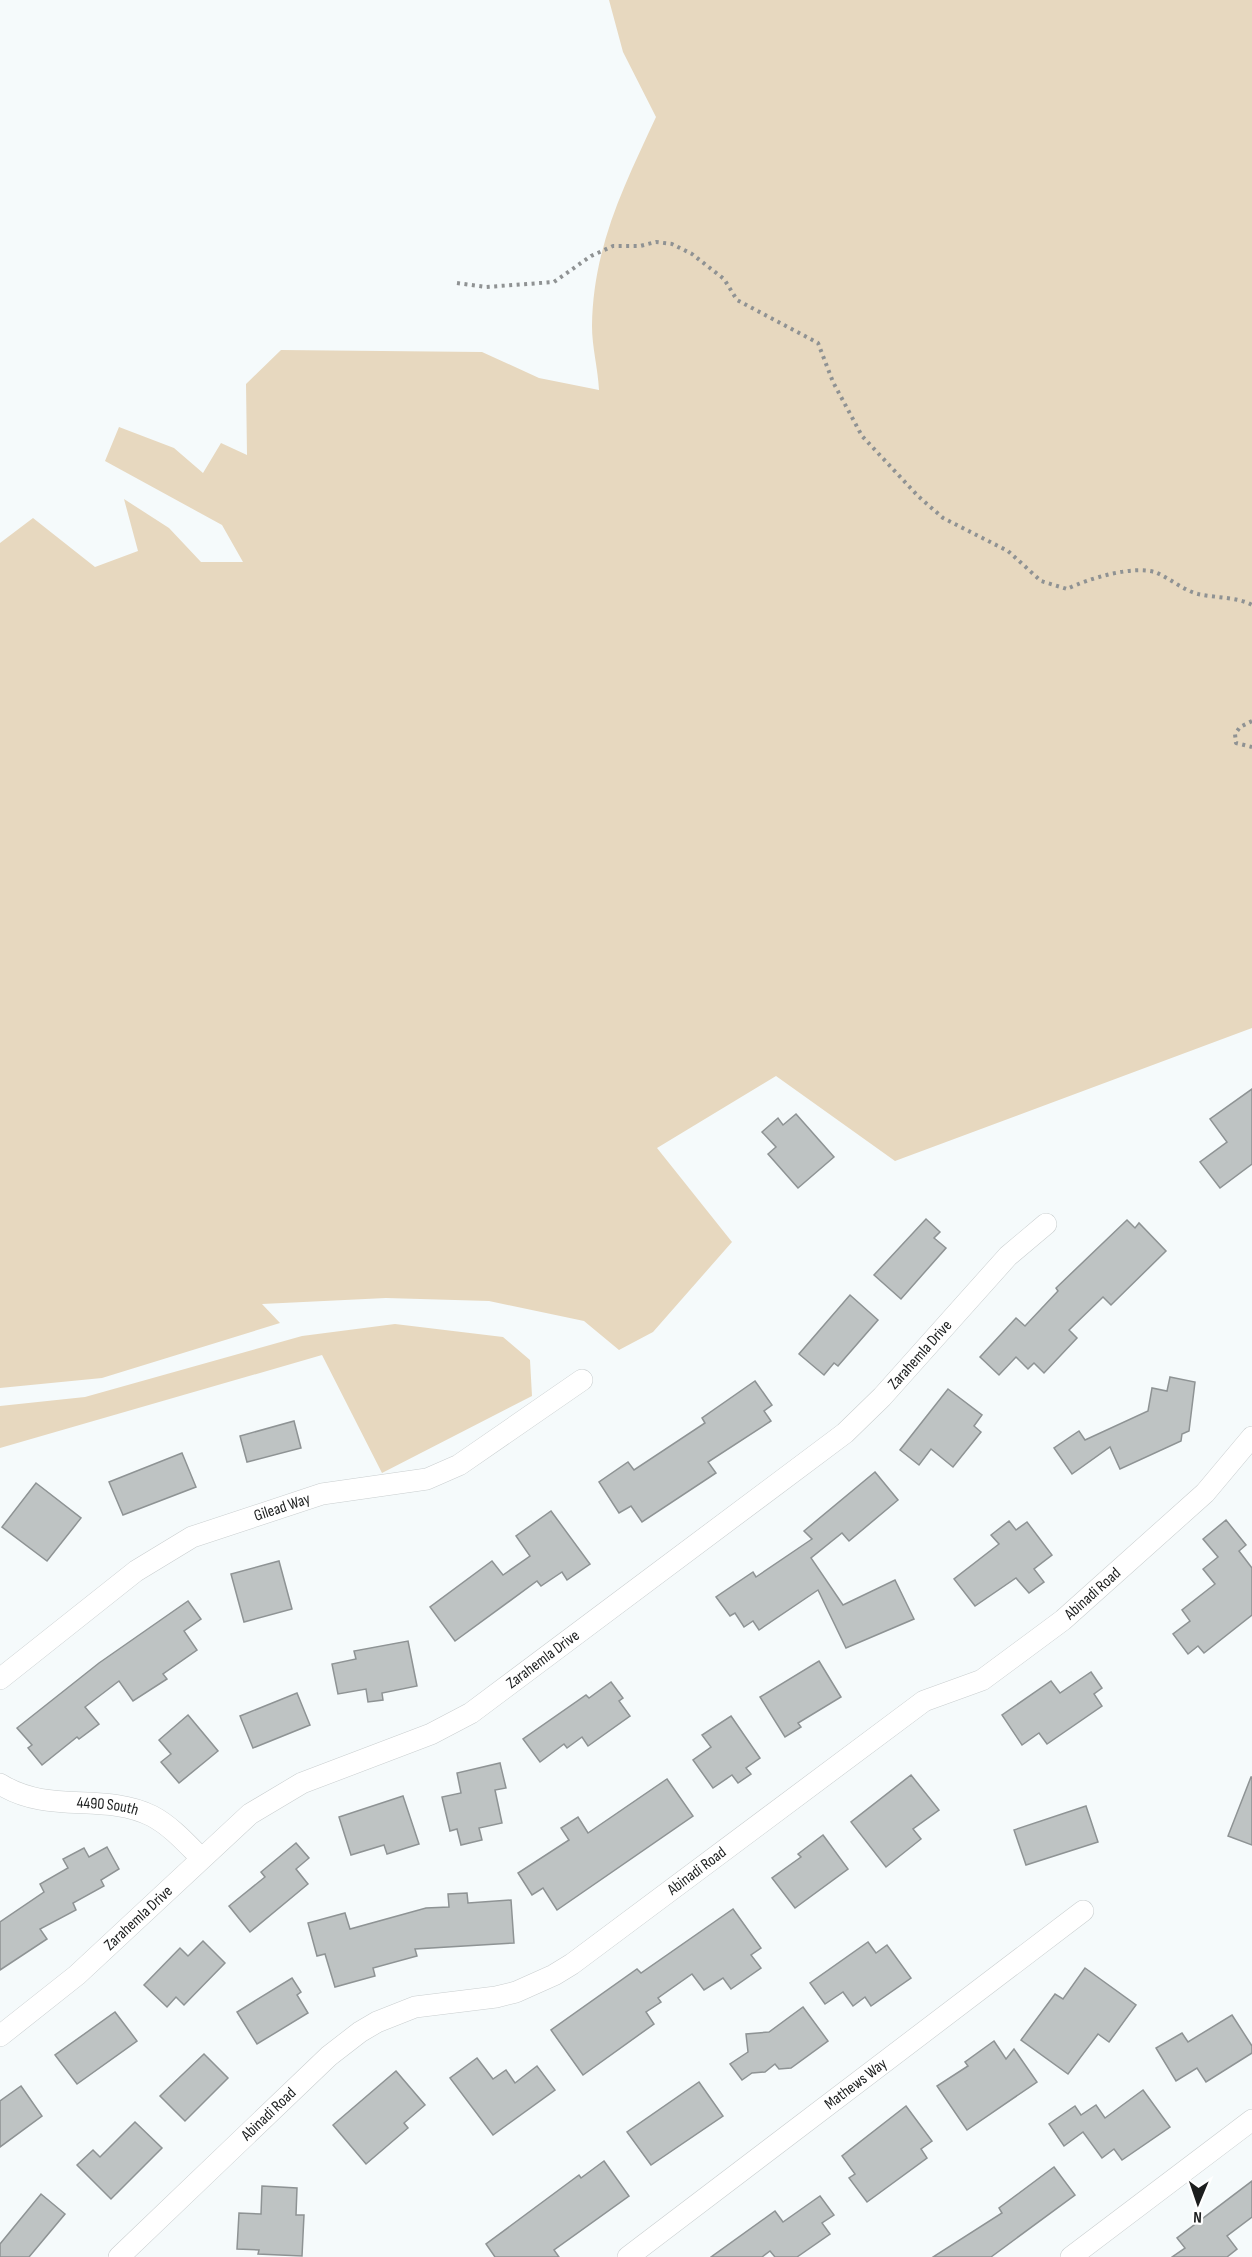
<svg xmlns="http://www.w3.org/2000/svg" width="1252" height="2257" viewBox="0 0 1252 2257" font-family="'Sofia Sans Condensed',sans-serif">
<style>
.green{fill:#e7d8bf}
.building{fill:#bec3c3;stroke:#8e9394;stroke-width:1.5}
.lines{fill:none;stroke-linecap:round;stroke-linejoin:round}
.minor-casing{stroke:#c9cecf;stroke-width:22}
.path{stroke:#8f9293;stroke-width:4;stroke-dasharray:3 4.5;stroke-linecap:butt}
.minor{stroke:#fff;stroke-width:21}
.labels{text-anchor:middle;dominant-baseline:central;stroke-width:4.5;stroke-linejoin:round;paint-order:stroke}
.street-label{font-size:16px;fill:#1c1e1e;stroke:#fff}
</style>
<rect width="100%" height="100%" fill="#f5fafb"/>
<g class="green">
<path d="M609,0H1252V1028L895,1161L776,1076L657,1148L732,1242L653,1332L619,1350L584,1321L489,1301L386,1298L262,1304L280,1323L102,1378L0,1388V543L33,518L95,567L138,551L124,499L169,528L201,562H243L222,525L105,461L119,427L174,448L203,473L221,443L247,455L246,384L281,350L482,352L539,378L599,390C598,369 592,347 592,326C593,247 624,186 656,117L623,52Z"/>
<polygon points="395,1324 503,1337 530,1360 532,1396 382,1473 322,1355 0,1448 0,1406 85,1397 302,1336"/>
</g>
<g class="building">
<polygon points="1252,1089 1252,1164 1220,1188 1200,1162 1227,1142 1210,1119"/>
<polygon points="796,1114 834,1157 798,1188 768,1154 776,1147 762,1132 778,1118 783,1125"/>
<polygon points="926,1219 940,1232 934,1238 946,1248 901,1299 874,1275"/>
<polygon points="1127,1220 1135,1228 1139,1223 1166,1251 1111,1305 1103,1297 1069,1330 1077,1338 1044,1373 1034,1363 1028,1369 1016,1357 999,1375 980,1357 1016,1318 1025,1326 1058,1291 1056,1288"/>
<polygon points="850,1295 878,1320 838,1366 834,1363 824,1375 799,1354"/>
<polygon points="1170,1377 1195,1382 1189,1431 1182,1434 1181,1441 1120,1469 1110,1447 1072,1474 1054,1448 1079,1431 1085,1440 1148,1411 1152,1388 1167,1391"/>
<polygon points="755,1381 772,1405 764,1411 771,1421 708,1462 716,1473 642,1522 631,1506 619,1513 599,1482 628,1462 634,1470 705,1423 702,1418"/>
<polygon points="948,1389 982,1415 974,1426 981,1432 953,1467 931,1449 919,1465 900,1450"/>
<polygon points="294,1421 301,1448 247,1462 240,1436"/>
<polygon points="182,1453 196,1487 123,1515 109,1482"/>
<polygon points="875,1472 898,1500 849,1541 842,1533 811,1558 843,1605 895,1580 914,1619 846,1648 818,1590 759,1630 753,1621 744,1627 735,1613 730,1616 716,1597 753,1572 756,1577 812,1539 804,1531"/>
<polygon points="36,1483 81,1518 47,1561 2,1527"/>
<polygon points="551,1511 590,1564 567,1580 562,1572 541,1586 537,1581 455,1641 430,1607 492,1561 503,1575 530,1556 516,1536"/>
<polygon points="1226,1520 1246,1545 1239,1551 1252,1568 1252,1615 1204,1653 1198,1646 1188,1654 1173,1634 1190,1621 1182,1610 1215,1584 1203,1569 1218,1557 1203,1539"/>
<polygon points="1009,1521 1016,1530 1027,1522 1052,1555 1034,1569 1044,1582 1029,1593 1016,1578 975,1606 954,1579 999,1544 991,1535"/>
<polygon points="279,1561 292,1609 244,1622 231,1574"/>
<polygon points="188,1601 201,1619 184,1631 197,1650 163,1674 167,1679 133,1701 119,1681 85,1707 99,1724 79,1739 77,1737 42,1765 28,1748 32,1745 17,1728 99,1663"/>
<polygon points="408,1641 417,1686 382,1693 383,1700 368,1702 366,1689 338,1694 332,1664 356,1659 354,1651"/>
<polygon points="819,1661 841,1697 798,1723 801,1727 785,1737 760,1697"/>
<polygon points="1091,1672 1102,1688 1094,1694 1102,1706 1047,1744 1039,1733 1022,1745 1002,1715 1051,1681 1060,1693"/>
<polygon points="611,1682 623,1698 619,1701 630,1716 588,1746 582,1737 567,1748 564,1744 540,1762 523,1739 586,1695 589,1698"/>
<polygon points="297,1693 310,1725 253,1748 240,1716"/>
<polygon points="188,1715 218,1751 179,1783 161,1762 171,1754 159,1740"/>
<polygon points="731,1716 760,1758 746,1768 751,1774 738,1783 732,1775 713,1788 693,1760 711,1747 702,1735"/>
<polygon points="500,1763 506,1788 495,1790 502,1823 479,1828 482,1840 461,1845 457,1829 450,1831 442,1797 461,1793 457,1773"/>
<polygon points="911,1775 939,1810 913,1829 921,1839 886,1867 851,1822"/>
<polygon points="1251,1777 1252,1777 1252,1845 1228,1836"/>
<polygon points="667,1779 693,1816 557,1910 543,1888 532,1895 518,1873 569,1840 561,1828 578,1817 588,1833"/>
<polygon points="403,1796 419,1844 387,1854 384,1845 351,1855 339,1817"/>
<polygon points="1086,1806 1098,1842 1026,1865 1014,1830"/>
<polygon points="823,1835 848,1869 795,1908 772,1878 801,1857 798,1854"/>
<polygon points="296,1843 309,1858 296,1869 308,1884 250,1932 229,1906 265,1877 261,1872"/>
<polygon points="107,1847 119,1869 101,1880 104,1886 73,1903 76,1910 40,1929 47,1939 0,1970 0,1922 44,1892 40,1884 68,1868 63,1859 84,1848 89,1857"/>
<polygon points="467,1893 468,1903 511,1900 514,1943 415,1949 417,1956 373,1968 375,1976 335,1987 325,1954 317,1956 308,1923 345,1913 350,1929 426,1908 449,1907 448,1894"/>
<polygon points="733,1909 761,1948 751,1955 761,1968 731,1989 723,1978 704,1990 692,1974 658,1998 661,2002 646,2012 654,2024 583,2075 551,2030 637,1969 641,1973"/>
<polygon points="203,1941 225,1963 184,2005 176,1997 167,2007 144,1985 180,1948 188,1956"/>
<polygon points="868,1942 876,1953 887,1945 911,1978 871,2006 865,1997 853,2006 843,1992 825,2004 810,1983"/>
<polygon points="1085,1968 1136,2005 1109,2042 1098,2034 1068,2074 1021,2040 1055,1994 1063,1999"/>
<polygon points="292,1978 301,1992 297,1995 308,2013 257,2044 237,2012"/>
<polygon points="803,2007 828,2041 791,2068 779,2069 775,2064 765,2072 752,2073 742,2080 730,2064 748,2052 746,2034 769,2032"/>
<polygon points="115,2012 137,2041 77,2084 55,2055"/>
<polygon points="1232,2015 1252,2046 1252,2053 1206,2082 1197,2068 1176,2081 1156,2048 1182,2033 1188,2042"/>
<polygon points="994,2041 1006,2059 1014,2049 1037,2082 967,2130 937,2086 968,2066 965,2062"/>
<polygon points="204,2054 228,2078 185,2121 160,2096"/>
<polygon points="477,2058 493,2079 506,2070 515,2083 537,2066 555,2090 493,2135 450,2078"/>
<polygon points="396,2071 425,2105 404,2123 408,2128 366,2164 333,2125"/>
<polygon points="699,2082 723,2116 651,2165 627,2132"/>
<polygon points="21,2086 42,2116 0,2147 0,2101"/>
<polygon points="1143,2090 1170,2127 1122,2160 1114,2149 1102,2158 1083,2132 1064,2146 1049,2124 1075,2106 1081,2115 1096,2105 1105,2118"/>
<polygon points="906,2106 932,2141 921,2149 927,2158 867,2202 849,2178 855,2174 842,2156"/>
<polygon points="135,2122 162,2148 111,2199 77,2165 93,2150 100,2157"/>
<polygon points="604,2161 629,2196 554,2250 559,2257 495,2257 486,2244 579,2175 581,2178"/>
<polygon points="1054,2167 1075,2195 991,2257 933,2257 1002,2213 999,2208"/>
<polygon points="1252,2181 1252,2217 1227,2236 1237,2249 1227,2257 1172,2257 1185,2248 1177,2238"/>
<polygon points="262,2186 297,2188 296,2215 304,2215 302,2256 258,2254 259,2250 237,2249 239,2213 261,2214"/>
<polygon points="41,2194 65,2214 29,2257 0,2257 0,2244"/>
<polygon points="820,2196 834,2215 822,2223 830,2234 797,2257 775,2257 770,2251 762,2257 711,2257 775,2211 783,2222"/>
</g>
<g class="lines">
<defs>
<g id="minor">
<path id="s1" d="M0,1679L136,1571L192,1537L322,1494L427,1479L459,1465L582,1380"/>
<path id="s2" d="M0,1784C49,1815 104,1792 152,1816C171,1826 186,1843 201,1858"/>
<path id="s3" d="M0,2036L77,1975L250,1814L302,1783L431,1734L471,1713L845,1433L882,1397L1008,1256L1046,1224"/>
<path id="s4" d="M119,2257L329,2056L360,2032L377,2022L415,2007L496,1997L516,1992L554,1975L572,1964L924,1701L982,1680L1063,1620L1205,1493L1252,1437"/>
<path id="s5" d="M628,2257L1083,1911"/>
<polyline points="1071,2257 1252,2120"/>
</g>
</defs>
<use href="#minor" class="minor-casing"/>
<g class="path">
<path d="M457,283L486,287L554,282L591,256L613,246H640L656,242L672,244L692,254L724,279L737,300L818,343L833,382L862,436L918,496L943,518L1008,551L1041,581L1067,589C1087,579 1135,564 1157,573C1171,579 1183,590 1198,594C1216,598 1238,597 1252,605"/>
<polyline points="1252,721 1240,727 1235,734 1236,743 1252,747"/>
</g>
<use href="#minor" class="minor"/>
</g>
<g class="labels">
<g class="street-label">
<text stroke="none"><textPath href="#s3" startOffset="1154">Zarahemla Drive</textPath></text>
<text stroke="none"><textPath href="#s1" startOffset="334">Gilead Way</textPath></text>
<text stroke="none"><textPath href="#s4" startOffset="1197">Abinadi Road</textPath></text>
<text stroke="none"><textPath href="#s3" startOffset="668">Zarahemla Drive</textPath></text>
<text stroke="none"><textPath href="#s2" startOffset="111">4490 South</textPath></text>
<text stroke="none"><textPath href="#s4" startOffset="711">Abinadi Road</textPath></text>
<text stroke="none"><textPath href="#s3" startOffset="182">Zarahemla Drive</textPath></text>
<text stroke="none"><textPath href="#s5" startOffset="286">Mathews Way</textPath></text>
<text stroke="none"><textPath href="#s4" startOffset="207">Abinadi Road</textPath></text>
</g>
</g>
<g transform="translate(1198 2203) rotate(182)" stroke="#ffffff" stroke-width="4.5" paint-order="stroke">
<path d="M0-4.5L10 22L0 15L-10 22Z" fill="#1c1e1e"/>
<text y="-9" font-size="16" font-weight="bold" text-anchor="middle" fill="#1c1e1e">N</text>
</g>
</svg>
